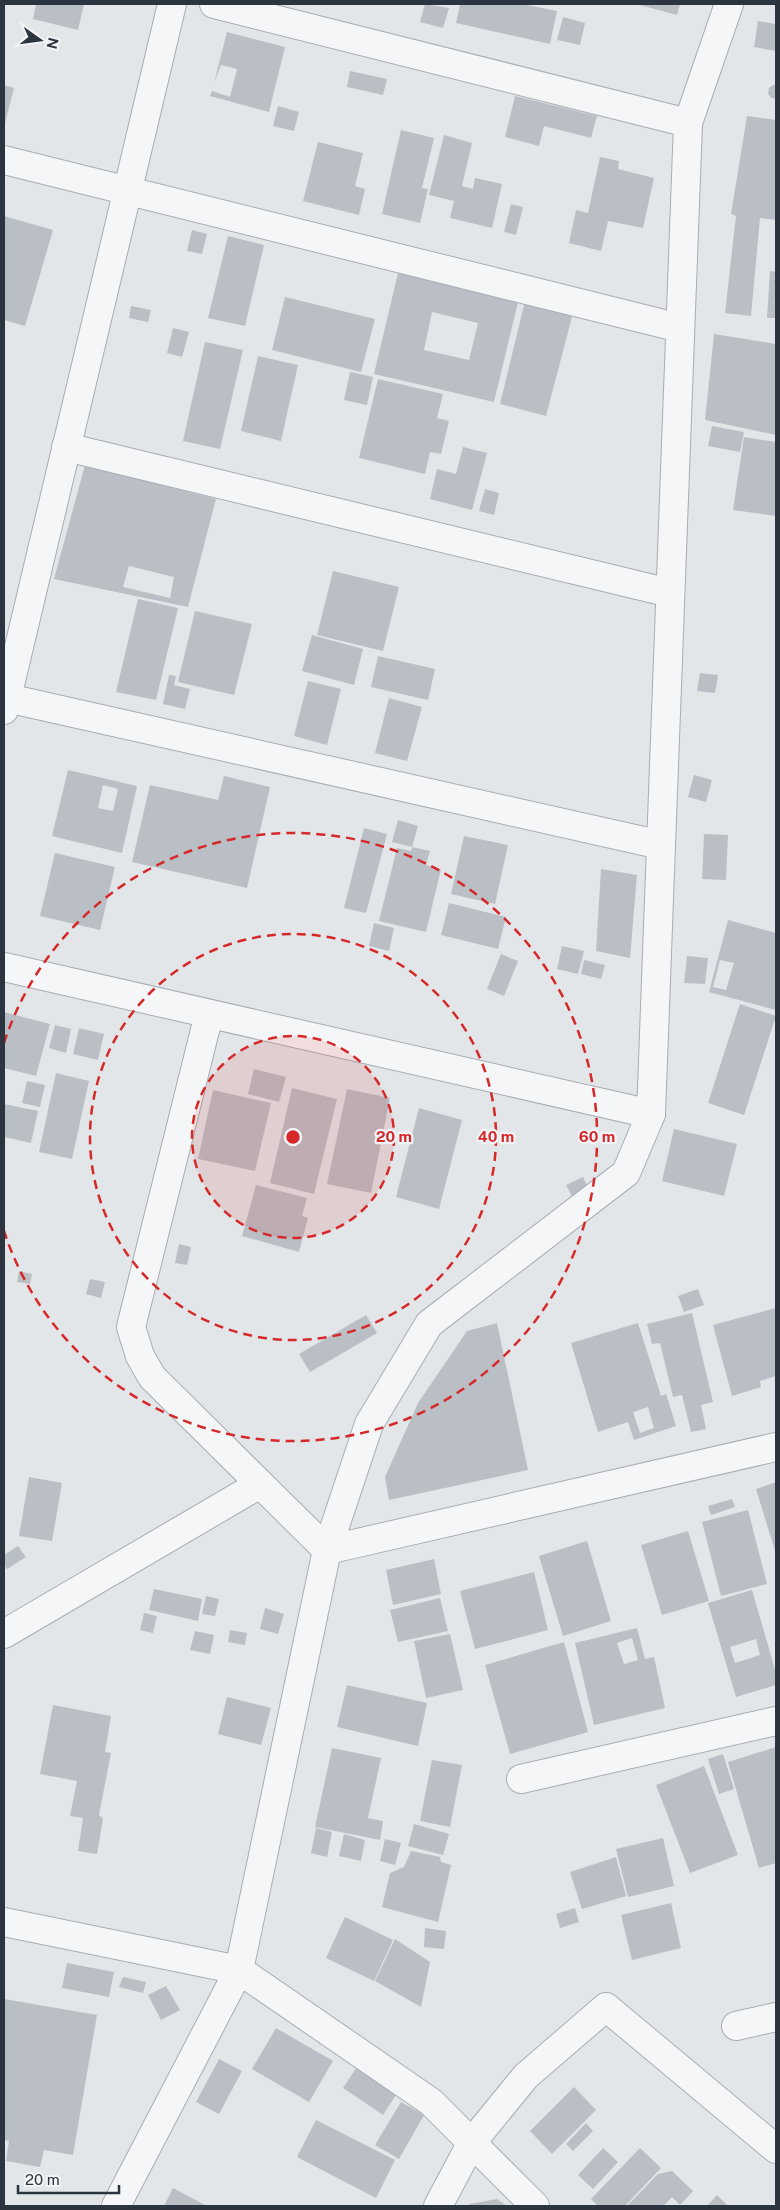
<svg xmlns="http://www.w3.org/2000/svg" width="780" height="2210" viewBox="0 0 780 2210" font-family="'Public Sans',sans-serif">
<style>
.building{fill:#babfc5;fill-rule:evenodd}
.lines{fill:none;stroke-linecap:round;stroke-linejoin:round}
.minor-casing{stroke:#a8adb3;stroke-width:30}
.tertiary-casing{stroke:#a8adb3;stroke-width:30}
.minor{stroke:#f5f6f8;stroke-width:28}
.tertiary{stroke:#f5f6f8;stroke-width:28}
.ring{fill:none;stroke:#d62828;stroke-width:2.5;stroke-dasharray:9 6}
.centre{fill:#d62828;stroke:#f2f4f7;stroke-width:2.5}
.ring-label{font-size:15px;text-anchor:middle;font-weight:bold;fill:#d62828;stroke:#f2f4f7;stroke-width:4.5;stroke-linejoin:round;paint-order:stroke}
</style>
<rect width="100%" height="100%" fill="#e2e6e9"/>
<g class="building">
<polygon points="36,4 84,4 78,30 33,19"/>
<polygon points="425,4 449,8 443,28 420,22"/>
<polygon points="460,4 522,4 557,11 550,44 456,23"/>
<polygon points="636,4 680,4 677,15"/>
<polygon points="563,17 585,23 580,45 557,40"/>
<polygon points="758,21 776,24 776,51 754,47"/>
<polygon points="227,32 285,47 269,112 210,96 212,91 230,97 237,69 221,65 214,83"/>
<polygon points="350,71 387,79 383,95 347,87"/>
<polygon points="4,85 14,88 4,127"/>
<polygon points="773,85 776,85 776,99 771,98 768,94 769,88"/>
<polygon points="515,96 597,116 591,138 544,126 539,146 505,137"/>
<polygon points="278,106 299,112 294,131 273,126"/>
<polygon points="747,116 776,120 776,220 760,218 751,316 725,313 736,216 731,214"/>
<polygon points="401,130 434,138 422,188 428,189 420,223 382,214"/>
<polygon points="444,135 472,143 462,186 473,189 475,178 502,184 492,228 450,218 454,201 429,195"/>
<polygon points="318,142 363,153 355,186 365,189 359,215 303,201"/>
<polygon points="600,157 619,161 618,169 654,178 643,228 608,221 601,251 569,243 576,210 588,213"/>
<polygon points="511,204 523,207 516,235 504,232"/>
<polygon points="4,216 53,230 25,326 4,320"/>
<polygon points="192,230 207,234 202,254 187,251"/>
<polygon points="228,236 264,245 245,326 208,318"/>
<polygon points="770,271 776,272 776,318 767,318"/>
<path d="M398,273L518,302L494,402L374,374ZM432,312L478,323L469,360L424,350Z"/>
<polygon points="285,297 375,319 361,372 272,350"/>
<polygon points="525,301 573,313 546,416 500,404"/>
<polygon points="131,306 151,310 148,322 129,318"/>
<polygon points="173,328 189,332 182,357 167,353"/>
<polygon points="714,334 776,344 776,435 705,420"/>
<polygon points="205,342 243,350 220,449 183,441"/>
<polygon points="258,356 298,365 281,441 241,431"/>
<polygon points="350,372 373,377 367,405 344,400"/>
<polygon points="378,379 443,394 437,418 449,421 441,454 430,452 425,474 359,458"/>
<polygon points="712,426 744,432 740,452 708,446"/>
<polygon points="744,437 776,442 776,516 733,510"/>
<polygon points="463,447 487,453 472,510 430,499 437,469 456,474"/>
<path d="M85,465L216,499L188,607L54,579ZM129,566L174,577L170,598L123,587Z"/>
<polygon points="485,489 499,493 494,515 479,511"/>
<polygon points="333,571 399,587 383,651 317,635"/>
<polygon points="138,599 178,608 156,700 116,692"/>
<polygon points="195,611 252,624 234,695 178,682"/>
<polygon points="312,635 363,649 354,685 302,671"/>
<polygon points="378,656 435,669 428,700 371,687"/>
<polygon points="700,673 718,675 715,693 697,691"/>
<polygon points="169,675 176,676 174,685 190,689 185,709 163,704"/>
<polygon points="308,681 341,689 327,745 294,736"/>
<polygon points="389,698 422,707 407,761 375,753"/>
<path d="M68,770L137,786L122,853L52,836ZM103,785L118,789L113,811L98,808Z"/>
<polygon points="694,775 712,780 706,802 688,797"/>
<polygon points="224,776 270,787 247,888 132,862 150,785 218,800"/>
<polygon points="398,820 418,826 412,847 392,842"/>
<polygon points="364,828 387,834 366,913 344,908"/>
<polygon points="704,834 728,835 726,880 702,879"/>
<polygon points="464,836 508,845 495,904 451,894"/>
<polygon points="412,847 430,851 426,865 441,869 426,932 379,921 397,848 411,851"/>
<polygon points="55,853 115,867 100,930 40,916"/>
<polygon points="601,869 637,875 630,958 596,951"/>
<polygon points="449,903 506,917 498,949 441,935"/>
<path d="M728,920L776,933V1010L709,992ZM720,960L734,963L726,990L713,987Z"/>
<polygon points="374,923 394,928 389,951 369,946"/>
<polygon points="562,946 584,951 578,974 557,969"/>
<polygon points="501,954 518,961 504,996 487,989"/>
<polygon points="687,956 708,958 705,984 684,983"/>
<polygon points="584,960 605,965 601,979 581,974"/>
<polygon points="740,1004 776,1016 744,1115 708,1103"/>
<polygon points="4,1012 50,1024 36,1076 4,1068"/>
<polygon points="55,1025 71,1029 66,1053 49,1048"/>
<polygon points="79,1028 104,1034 98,1060 73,1054"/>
<polygon points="254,1069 286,1077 279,1102 248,1094"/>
<polygon points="56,1073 89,1081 72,1159 39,1152"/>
<polygon points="27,1081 45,1085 40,1107 22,1103"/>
<polygon points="292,1088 337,1099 314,1194 270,1183"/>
<polygon points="347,1089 390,1098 371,1193 327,1184"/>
<polygon points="213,1090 271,1103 255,1171 198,1159"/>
<polygon points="4,1104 38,1111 31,1143 4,1137"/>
<polygon points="419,1108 462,1120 439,1209 396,1197"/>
<polygon points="674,1129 737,1144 724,1196 662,1181"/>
<polygon points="583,1177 591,1193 574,1200 566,1185"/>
<polygon points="256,1185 307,1198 302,1216 308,1218 299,1252 242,1236"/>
<polygon points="179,1244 191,1247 187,1265 175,1263"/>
<polygon points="19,1271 32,1274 30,1284 17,1282"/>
<polygon points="90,1279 105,1282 101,1298 86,1294"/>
<polygon points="698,1289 704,1305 684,1312 678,1296"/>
<polygon points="776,1308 776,1376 760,1381 761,1387 732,1396 713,1325"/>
<polygon points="692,1313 713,1402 701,1405 706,1429 691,1432 682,1395 673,1397 660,1343 652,1344 647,1324"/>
<polygon points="366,1315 377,1333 310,1372 299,1354"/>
<polygon points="497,1323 528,1470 389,1500 385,1477 418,1403 467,1331"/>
<path d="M638,1323L661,1396L666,1394L676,1426L634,1440L628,1422L598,1432L571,1343ZM648,1407L654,1428L640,1433L633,1412Z"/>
<polygon points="29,1477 62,1483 52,1541 19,1536"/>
<polygon points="776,1482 776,1554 756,1489"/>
<polygon points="732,1499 735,1507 711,1515 708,1506"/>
<polygon points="748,1510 767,1584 721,1596 702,1522"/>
<polygon points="688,1531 709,1601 662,1615 641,1545"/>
<polygon points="587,1541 611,1621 563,1636 539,1556"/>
<polygon points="18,1546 26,1557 7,1569 4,1565 4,1555"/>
<polygon points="434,1559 441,1594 393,1605 386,1570"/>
<polygon points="534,1572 548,1630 475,1649 460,1591"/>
<polygon points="154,1589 202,1599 198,1621 149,1610"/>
<path d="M752,1590L776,1673V1685L736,1697L708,1603ZM756,1639L760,1655L735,1663L730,1647Z"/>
<polygon points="206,1596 219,1599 215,1616 202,1614"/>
<polygon points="440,1598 448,1631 398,1642 390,1610"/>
<polygon points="265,1608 284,1614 278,1634 260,1629"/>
<polygon points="144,1613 157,1616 153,1633 140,1630"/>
<path d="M637,1628L645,1659L654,1657L665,1708L594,1725L575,1643ZM632,1638L638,1660L624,1664L617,1643Z"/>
<polygon points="230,1630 247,1633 245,1645 228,1642"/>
<polygon points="195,1631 214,1635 210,1654 190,1650"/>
<polygon points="450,1634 463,1690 426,1698 414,1641"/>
<polygon points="564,1642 588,1732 510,1754 485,1665"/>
<polygon points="347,1685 427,1703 418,1746 337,1727"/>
<polygon points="227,1697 271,1708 261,1745 218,1734"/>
<polygon points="53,1705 111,1716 105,1752 111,1753 99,1815 103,1819 97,1854 78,1851 83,1818 70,1816 77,1781 40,1774"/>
<polygon points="776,1747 776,1863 759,1868 728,1762"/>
<polygon points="332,1748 381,1758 368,1818 383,1821 380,1840 315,1827"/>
<polygon points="723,1754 734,1789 719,1794 708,1759"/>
<polygon points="432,1760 462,1765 450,1827 420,1821"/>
<polygon points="704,1766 738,1855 690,1873 656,1785"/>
<polygon points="414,1824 449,1834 443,1855 408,1846"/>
<polygon points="316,1828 332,1832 327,1857 311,1853"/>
<polygon points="344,1834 365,1840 361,1861 339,1856"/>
<polygon points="663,1838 674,1886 628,1897 616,1849"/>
<polygon points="385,1839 401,1843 395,1865 380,1861"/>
<polygon points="411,1851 440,1857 441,1862 451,1865 438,1922 382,1907 390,1873 404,1867"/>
<polygon points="616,1857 626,1896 582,1909 570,1872"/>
<polygon points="671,1903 681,1948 632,1960 621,1915"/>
<polygon points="575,1908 579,1922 560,1928 556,1914"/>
<polygon points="345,1917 393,1940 374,1981 326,1958"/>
<polygon points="425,1928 446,1931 444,1949 424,1947"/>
<polygon points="395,1939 430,1962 421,2007 375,1981"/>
<polygon points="67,1963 114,1972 109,1997 62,1988"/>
<polygon points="123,1977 146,1982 143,1993 119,1987"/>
<polygon points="166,1986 180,2010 161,2020 148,1995"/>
<polygon points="4,1999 97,2015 73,2155 44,2150 40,2167 6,2161 9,2141 4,2140"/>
<polygon points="276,2028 333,2061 309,2102 252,2069"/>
<polygon points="219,2059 242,2071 219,2114 196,2102"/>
<polygon points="361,2061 401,2087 383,2115 343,2088"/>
<polygon points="574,2087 596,2110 552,2154 530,2131"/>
<polygon points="401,2102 424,2115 399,2159 375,2145"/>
<polygon points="316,2120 395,2160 376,2198 297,2157"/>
<polygon points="586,2123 593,2131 573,2151 566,2144"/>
<polygon points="603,2148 618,2162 593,2189 578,2175"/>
<polygon points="640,2148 661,2168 625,2206 598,2206 591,2199"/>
<polygon points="672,2171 693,2191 680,2205 672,2197 663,2206 627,2206 658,2174"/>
<polygon points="173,2188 207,2206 164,2206"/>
<polygon points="717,2195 728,2206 707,2206"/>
<polygon points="497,2199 507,2206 468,2206 470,2204"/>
</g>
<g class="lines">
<defs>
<g id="minor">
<polyline points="214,4 688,123"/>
<polyline points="4,160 680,328"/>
<polyline points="66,447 670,593"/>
<polyline points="7,698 661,845"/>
<polyline points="4,710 172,4"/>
<polyline points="4,967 651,1114"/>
<polyline points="209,1014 131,1327 140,1356 152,1377 327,1550"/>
<polyline points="327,1550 776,1447"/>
<polyline points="4,1634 260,1484"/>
<polyline points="521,1779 776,1721"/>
<polyline points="4,1922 239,1970 431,2102 535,2206"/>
<polyline points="736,2026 776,2017"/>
<polyline points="472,2142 526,2076 606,2007 776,2149"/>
<polyline points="116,2206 239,1970 327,1550 369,1424 429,1324 626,1173 651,1114 688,123 729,4"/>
</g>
<polyline id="tertiary" points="438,2206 472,2142"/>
</defs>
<use href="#minor" class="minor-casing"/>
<use href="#tertiary" class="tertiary-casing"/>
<use href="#minor" class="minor"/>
<use href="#tertiary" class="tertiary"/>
</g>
<circle cx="293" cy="1137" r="101" fill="#d62828" fill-opacity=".12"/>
<g class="ring">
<circle cx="293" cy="1137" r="101"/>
<circle cx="293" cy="1137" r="203"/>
<path d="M4 1043A304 304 0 1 1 4 1231"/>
</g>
<circle cx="293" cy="1137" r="8" class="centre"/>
<g class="ring-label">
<text x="394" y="1142">20 m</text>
<text x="496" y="1142">40 m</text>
<text x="597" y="1142">60 m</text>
</g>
<rect width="780" height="2210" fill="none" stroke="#2c353f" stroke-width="10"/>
<g transform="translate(40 40) rotate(104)" stroke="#f2f4f7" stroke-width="4" paint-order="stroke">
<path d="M0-4L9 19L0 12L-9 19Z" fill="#2c353f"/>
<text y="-8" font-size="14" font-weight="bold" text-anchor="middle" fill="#2c353f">N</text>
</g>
<path d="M18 2185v8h101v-8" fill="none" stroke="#2c353f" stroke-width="2.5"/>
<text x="25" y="2185" font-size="15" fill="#2c353f" stroke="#f2f4f7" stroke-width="4" paint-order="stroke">20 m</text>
</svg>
